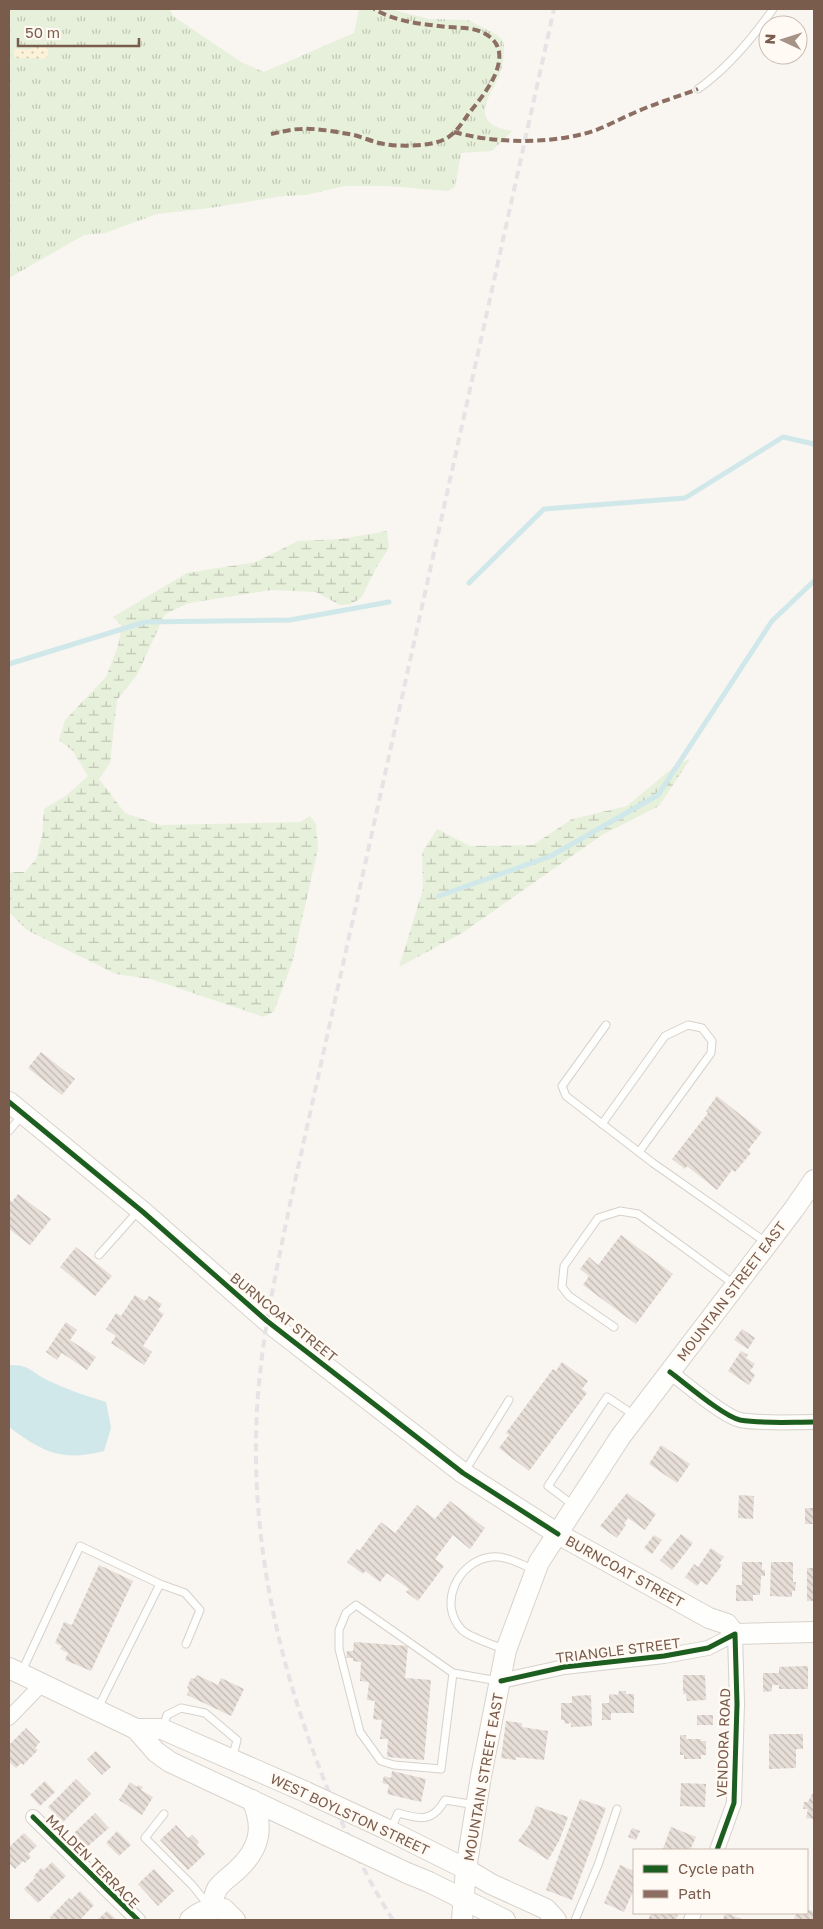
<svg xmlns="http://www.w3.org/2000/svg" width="823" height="1929" viewBox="0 0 823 1929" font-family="'Golos Text',sans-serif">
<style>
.grass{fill:url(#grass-tufts)}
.wetland{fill:url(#wetland-marsh)}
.sand{fill:url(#sand-dots)}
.water{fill:#d0e8ea}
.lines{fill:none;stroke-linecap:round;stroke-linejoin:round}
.stream{stroke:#d0e8ea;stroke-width:5}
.building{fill:url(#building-back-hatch)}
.lane-casing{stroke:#d7d1cb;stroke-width:9}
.street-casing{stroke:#d7d1cb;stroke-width:16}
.secondary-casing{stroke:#d9d2cb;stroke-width:22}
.lane{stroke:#fefefd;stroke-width:7}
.street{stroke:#fefefd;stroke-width:14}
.secondary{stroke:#fefefd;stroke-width:20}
.rail{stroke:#e6e3e7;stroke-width:4;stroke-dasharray:8 5;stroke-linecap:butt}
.secondary-bridge-casing{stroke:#d9d2cb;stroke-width:22;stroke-linecap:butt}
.secondary-bridge{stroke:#fefefd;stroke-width:20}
.quiet{stroke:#8d6e63;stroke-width:4;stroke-dasharray:8 4;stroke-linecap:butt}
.cycleway-casing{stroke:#fffaf3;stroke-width:8}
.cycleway{stroke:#1b5e20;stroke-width:5}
.labels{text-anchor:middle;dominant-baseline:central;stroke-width:5;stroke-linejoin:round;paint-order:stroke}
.street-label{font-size:14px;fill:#7a5c4d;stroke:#fffaf3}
</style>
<defs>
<pattern id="grass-tufts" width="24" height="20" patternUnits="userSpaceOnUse" patternTransform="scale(1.25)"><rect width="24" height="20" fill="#e7f0db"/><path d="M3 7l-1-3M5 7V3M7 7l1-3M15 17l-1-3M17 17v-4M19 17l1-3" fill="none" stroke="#c0c6b4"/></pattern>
<pattern id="wetland-marsh" width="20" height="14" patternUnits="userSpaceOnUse" patternTransform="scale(1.25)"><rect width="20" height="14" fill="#e7f0db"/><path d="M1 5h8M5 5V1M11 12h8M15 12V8" fill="none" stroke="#c0c6b4"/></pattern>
<pattern id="sand-dots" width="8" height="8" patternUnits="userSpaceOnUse" patternTransform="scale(1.25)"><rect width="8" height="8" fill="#fbf2d9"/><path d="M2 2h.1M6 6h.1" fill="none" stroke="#d0c7b2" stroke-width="1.8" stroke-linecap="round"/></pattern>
<pattern id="building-back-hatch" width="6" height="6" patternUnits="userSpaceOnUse" patternTransform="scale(1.25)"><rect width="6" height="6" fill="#e6ded7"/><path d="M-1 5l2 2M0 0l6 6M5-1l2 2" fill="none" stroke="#bfb7b1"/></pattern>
</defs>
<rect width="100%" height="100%" fill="#f9f5f0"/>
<path class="grass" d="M9,9H170L173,16L241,62L264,72L354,33L359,9H390L429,19L468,20L497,35L504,42C504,52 504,63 500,73C496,87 473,113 493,125C498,128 506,130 512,131L492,151L461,153L455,187L448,191L388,186H345L306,195L283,196L210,208L157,214L105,233L84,235L9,278Z"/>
<g class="wetland">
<polygon points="387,531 389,548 377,566 361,598 351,604 340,605 316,592 271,590 189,603 165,614 137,675 117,700 110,763 99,779 125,813 160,825 300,822 310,816 316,824 318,849 292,963 274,1011 264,1017 151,979 116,974 27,930 9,912 9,872 25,872 36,859 42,836 44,809 67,795 88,776 73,751 59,740 65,720 106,677 118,646 122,626 113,617 187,573 256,562 298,541 341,539"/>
<polygon points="690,759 659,806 602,835 462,933 399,967 423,889 422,853 437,829 470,846 533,845 572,819 627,806 676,765"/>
</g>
<polygon class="sand" points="43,45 48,49 48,56 43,59 15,58 14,53 15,49 28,50"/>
<path class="water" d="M9,1365C31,1365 29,1371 47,1380C66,1389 86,1396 106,1402L111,1428L104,1451C61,1462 43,1452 9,1427Z"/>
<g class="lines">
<g class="stream">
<polyline points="469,583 544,509 685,498 783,437 814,444"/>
<polyline points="9,664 145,622 290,620 389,602"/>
<polyline points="439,896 551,856 658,795 772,621 814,581"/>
</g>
</g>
<g class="building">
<polygon points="41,1052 75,1079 62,1095 28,1068"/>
<polygon points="717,1096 762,1132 748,1150 751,1153 735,1172 732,1170 717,1190 687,1166 685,1169 672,1159 708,1113 706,1111"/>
<polygon points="18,1194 51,1219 30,1245 9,1229 9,1199 12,1202"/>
<polygon points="621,1235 673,1274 636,1324 583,1285 589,1276 580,1269 589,1257 598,1265"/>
<polygon points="76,1247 112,1276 95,1296 60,1267"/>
<polygon points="135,1295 145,1301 149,1296 162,1304 158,1310 164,1314 143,1346 152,1352 144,1365 111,1343 116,1336 106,1329 116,1313 121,1316"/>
<polygon points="66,1322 77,1330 70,1340 96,1357 87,1370 62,1353 57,1360 46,1352"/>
<polygon points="742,1329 755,1338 748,1349 734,1340"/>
<polygon points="741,1351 748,1355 746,1358 755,1364 750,1371 755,1375 749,1385 728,1371"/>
<polygon points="562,1362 588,1381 582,1389 587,1393 529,1471 499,1448 509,1435 506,1433 553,1369 556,1371"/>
<polygon points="661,1445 690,1464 677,1483 649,1464"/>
<polygon points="627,1493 656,1514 645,1530 628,1518 624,1524 626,1525 617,1538 600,1526"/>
<polygon points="739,1495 754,1496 753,1519 738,1518"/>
<polygon points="450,1501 485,1528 470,1549 453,1535 435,1559 444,1566 418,1601 406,1592 409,1589 387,1573 380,1582 365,1571 363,1574 347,1562 357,1549 359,1551 381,1522 395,1533 417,1505 435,1519"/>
<rect x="805" y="1508" width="9" height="16"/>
<polygon points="681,1534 693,1543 672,1570 660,1560"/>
<polygon points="654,1535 662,1540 652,1554 644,1548"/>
<polygon points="711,1548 724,1557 719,1563 722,1565 707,1585 701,1581 697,1586 685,1577 694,1564 698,1567"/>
<polygon points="742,1562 762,1562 762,1570 765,1570 765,1576 761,1576 760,1595 753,1595 753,1601 736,1601 736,1585 742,1585"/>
<polygon points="771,1562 793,1562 793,1582 796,1582 795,1591 792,1591 792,1597 770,1596"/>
<polygon points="99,1565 133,1581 91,1671 65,1660 68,1653 60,1649 62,1646 55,1643 64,1622 72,1625"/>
<rect x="807" y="1568" width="7" height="33"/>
<polygon points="354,1642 408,1646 405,1678 431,1680 424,1760 387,1757 388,1739 380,1739 382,1720 373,1719 375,1701 367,1700 369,1682 360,1681 361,1662 353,1661 353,1658 346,1658 347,1651 353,1651"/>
<polygon points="808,1666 808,1689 779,1689 779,1685 772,1685 772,1691 763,1692 763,1673 779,1673 779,1667"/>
<polygon points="197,1675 218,1685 221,1678 244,1689 231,1716 187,1695 189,1689 187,1688 191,1678 194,1679"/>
<polygon points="683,1675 705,1675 706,1700 687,1701 686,1694 683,1694"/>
<polygon points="619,1691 626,1691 626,1694 634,1694 634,1713 611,1713 611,1720 602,1720 602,1703 609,1703 609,1694 618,1695"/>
<polygon points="591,1695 592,1726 571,1727 571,1723 565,1724 564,1720 561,1720 561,1703 572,1703 572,1696"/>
<rect x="697" y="1715" width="16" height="10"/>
<polygon points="506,1721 522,1723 522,1727 548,1731 544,1760 516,1757 516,1760 501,1758"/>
<polygon points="26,1728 40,1742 35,1748 38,1750 23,1765 21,1763 16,1768 9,1762 9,1745"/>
<polygon points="769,1734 803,1734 803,1749 796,1749 796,1768 769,1769"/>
<polygon points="680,1735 686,1735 686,1739 701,1739 701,1741 706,1741 706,1755 701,1755 701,1759 684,1759 684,1755 680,1755"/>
<polygon points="96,1751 111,1767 102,1775 87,1759"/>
<polygon points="392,1771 426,1779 421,1802 387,1794 389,1785 382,1783 384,1776 391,1778"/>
<polygon points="76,1779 91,1794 63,1822 48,1807"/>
<polygon points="45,1781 55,1792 40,1806 30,1795"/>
<polygon points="130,1782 137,1787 138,1785 143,1787 141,1790 153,1797 142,1815 119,1800"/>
<polygon points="681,1783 706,1784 705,1807 680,1806"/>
<polygon points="812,1794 814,1794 814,1819 806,1818 808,1809 803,1809 804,1802 808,1802"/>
<polygon points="580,1799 606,1808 572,1900 546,1890"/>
<polygon points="536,1806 568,1817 559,1841 548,1860 518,1841 530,1824"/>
<polygon points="95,1813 109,1828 87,1847 74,1833"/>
<polygon points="176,1825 188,1838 192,1835 199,1842 197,1845 205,1854 188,1870 160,1840"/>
<polygon points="671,1827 696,1837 690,1850 668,1850 663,1849"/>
<polygon points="632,1828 640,1831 636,1840 628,1837"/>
<polygon points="117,1831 131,1845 119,1856 106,1843"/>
<polygon points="24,1833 37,1846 28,1854 31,1857 25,1863 23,1861 15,1869 9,1863 9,1847"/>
<polygon points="52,1862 66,1876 38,1903 24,1889 35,1878 34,1876 41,1868 44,1870"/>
<polygon points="620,1865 634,1871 634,1889 624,1912 604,1903"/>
<polygon points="154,1869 174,1891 158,1906 138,1884"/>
<polygon points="80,1891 94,1905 80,1920 53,1920 50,1917 69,1898 71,1900"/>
<polygon points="807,1909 814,1912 814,1920 794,1920 796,1913 807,1913"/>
<polygon points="107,1911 117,1920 97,1920"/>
<polygon points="651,1913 674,1913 678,1915 676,1920 648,1920"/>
<polygon points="726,1913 742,1919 741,1920 722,1920"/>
</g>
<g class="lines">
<defs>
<g id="lane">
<path d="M698,89C728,68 752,39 773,9"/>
<polyline points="606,1025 562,1086 566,1096 653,1163 767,1243"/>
<polyline points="602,1124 665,1036 688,1025 702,1028 712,1041 711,1053 639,1152"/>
<polyline points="9,1131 23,1114"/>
<polyline points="99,1255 139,1210"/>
<polyline points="614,1327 569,1296 562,1287 564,1266 598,1218 620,1211 638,1214 735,1285"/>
<polyline points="465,1471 509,1400"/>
<polyline points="573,1505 548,1486 607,1397 634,1415"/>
<polyline points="160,1584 185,1593 200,1610 186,1644"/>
<path d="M504,1649C493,1645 469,1637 462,1630C437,1604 458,1561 491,1557C506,1555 522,1565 535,1570"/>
<polyline points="22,1671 80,1546 160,1584 97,1710"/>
<polyline points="453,1673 441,1769 394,1765 381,1761 360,1732 339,1649 339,1630 346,1613 356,1605 453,1673 498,1681"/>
<polyline points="163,1727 167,1715 181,1708 205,1713 237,1740 232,1759"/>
<polyline points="164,1814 145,1838 192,1885 209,1906"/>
<path d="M391,1829L398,1813C420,1819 432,1823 445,1800L476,1805"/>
<polyline points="575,1920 598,1865 617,1809"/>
</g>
<g id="street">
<path d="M670,1372C685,1383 723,1416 740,1420C764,1424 790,1422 814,1422"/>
<polyline points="501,1681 564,1667 664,1656 708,1648 735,1634 737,1704 734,1803 717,1850"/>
<polyline points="9,1718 41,1685"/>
<polyline points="33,1817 138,1920"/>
<polyline points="691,1920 694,1913"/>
</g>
<g id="secondary">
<polyline points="9,1102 143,1212 267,1321 463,1473 558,1534 709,1618 727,1624 735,1634 814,1632"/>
<polyline points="9,1668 136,1729 162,1729 306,1792"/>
<polyline points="136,1729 156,1752 170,1762 326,1835"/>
<polyline points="384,1828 466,1869 491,1884 546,1909 556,1920"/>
<polyline points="407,1873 429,1882 505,1920"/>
<path d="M210,1908C213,1902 214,1895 217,1889C221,1882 231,1876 237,1870C259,1850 265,1828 252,1800"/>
<path d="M190,1920C201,1910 210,1908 224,1909L235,1920"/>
<polyline points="462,1920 466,1869 481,1776 506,1650 539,1562 621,1436 794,1209 814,1180"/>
</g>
</defs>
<use href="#lane" class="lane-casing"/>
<use href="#street" class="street-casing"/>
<use href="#secondary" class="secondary-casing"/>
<use href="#lane" class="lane"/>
<use href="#street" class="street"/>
<use href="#secondary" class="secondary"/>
<path class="rail" d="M393,1920C366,1878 345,1831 326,1785C278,1664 250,1540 257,1409C261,1340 276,1272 290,1204L554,9"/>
<defs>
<g id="secondary-bridge">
<polyline points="306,1792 384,1828"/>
<polyline points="326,1835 407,1873"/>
</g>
</defs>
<use href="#secondary-bridge" class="secondary-bridge-casing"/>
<use href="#secondary-bridge" class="secondary-bridge"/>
<g class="quiet">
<path d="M454,132C493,143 544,144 583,134C601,130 619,119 636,112C656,103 677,97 698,89"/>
<path d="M271,134C281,132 291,129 301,129C318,128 337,132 354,135C362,137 371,141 379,143C396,147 427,147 443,140C455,135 462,123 469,113C478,102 487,91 493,79C500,65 504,48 490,37C477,27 463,28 447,27C422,24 396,22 374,9"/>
</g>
<defs>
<g id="cycleway">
<polyline points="9,1102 143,1212 267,1321 463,1473 558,1534"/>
<path d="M670,1372C685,1383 723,1416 740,1420C764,1424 790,1422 814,1422"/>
<polyline points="501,1681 564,1667 664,1656 708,1648 735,1634 737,1704 734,1803 717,1850"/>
<polyline points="33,1817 138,1920"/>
</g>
</defs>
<use href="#cycleway" class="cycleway-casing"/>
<use href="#cycleway" class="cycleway"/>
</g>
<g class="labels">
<g class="street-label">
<text transform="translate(731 1291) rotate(-53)">MOUNTAIN STREET EAST</text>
<text transform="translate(284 1317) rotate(39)">BURNCOAT STREET</text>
<text transform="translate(625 1571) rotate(29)">BURNCOAT STREET</text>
<text transform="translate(618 1650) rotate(-7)">TRIANGLE STREET</text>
<text transform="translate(723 1743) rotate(-88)">VENDORA ROAD</text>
<text transform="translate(483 1777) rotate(-80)">MOUNTAIN STREET EAST</text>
<text transform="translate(350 1814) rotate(25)">WEST BOYLSTON STREET</text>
<text transform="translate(93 1861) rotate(45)">MALDEN TERRACE</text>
</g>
</g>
<rect width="823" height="1929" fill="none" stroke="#7a5c4d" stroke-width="20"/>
<rect x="633" y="1849" width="175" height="65" fill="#fffaf3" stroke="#cabbb1"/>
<rect x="643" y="1865" width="25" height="8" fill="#1b5e20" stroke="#cabbb1"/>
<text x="678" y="1874" font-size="15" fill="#7a5c4d">Cycle path</text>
<rect x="643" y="1890" width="25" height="8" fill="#8d6e63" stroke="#cabbb1"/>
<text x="678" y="1899" font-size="15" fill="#7a5c4d">Path</text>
<g transform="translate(783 40) rotate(274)"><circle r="24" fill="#fffaf3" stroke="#cabbb1"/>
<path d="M0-4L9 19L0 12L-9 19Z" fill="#a69286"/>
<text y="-8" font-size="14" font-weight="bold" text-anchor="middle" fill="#7a5c4d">N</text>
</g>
<path d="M18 38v8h121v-8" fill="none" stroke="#7a5c4d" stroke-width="2.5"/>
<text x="25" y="38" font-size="15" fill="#7a5c4d" stroke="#fffaf3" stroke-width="4" paint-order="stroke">50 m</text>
</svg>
